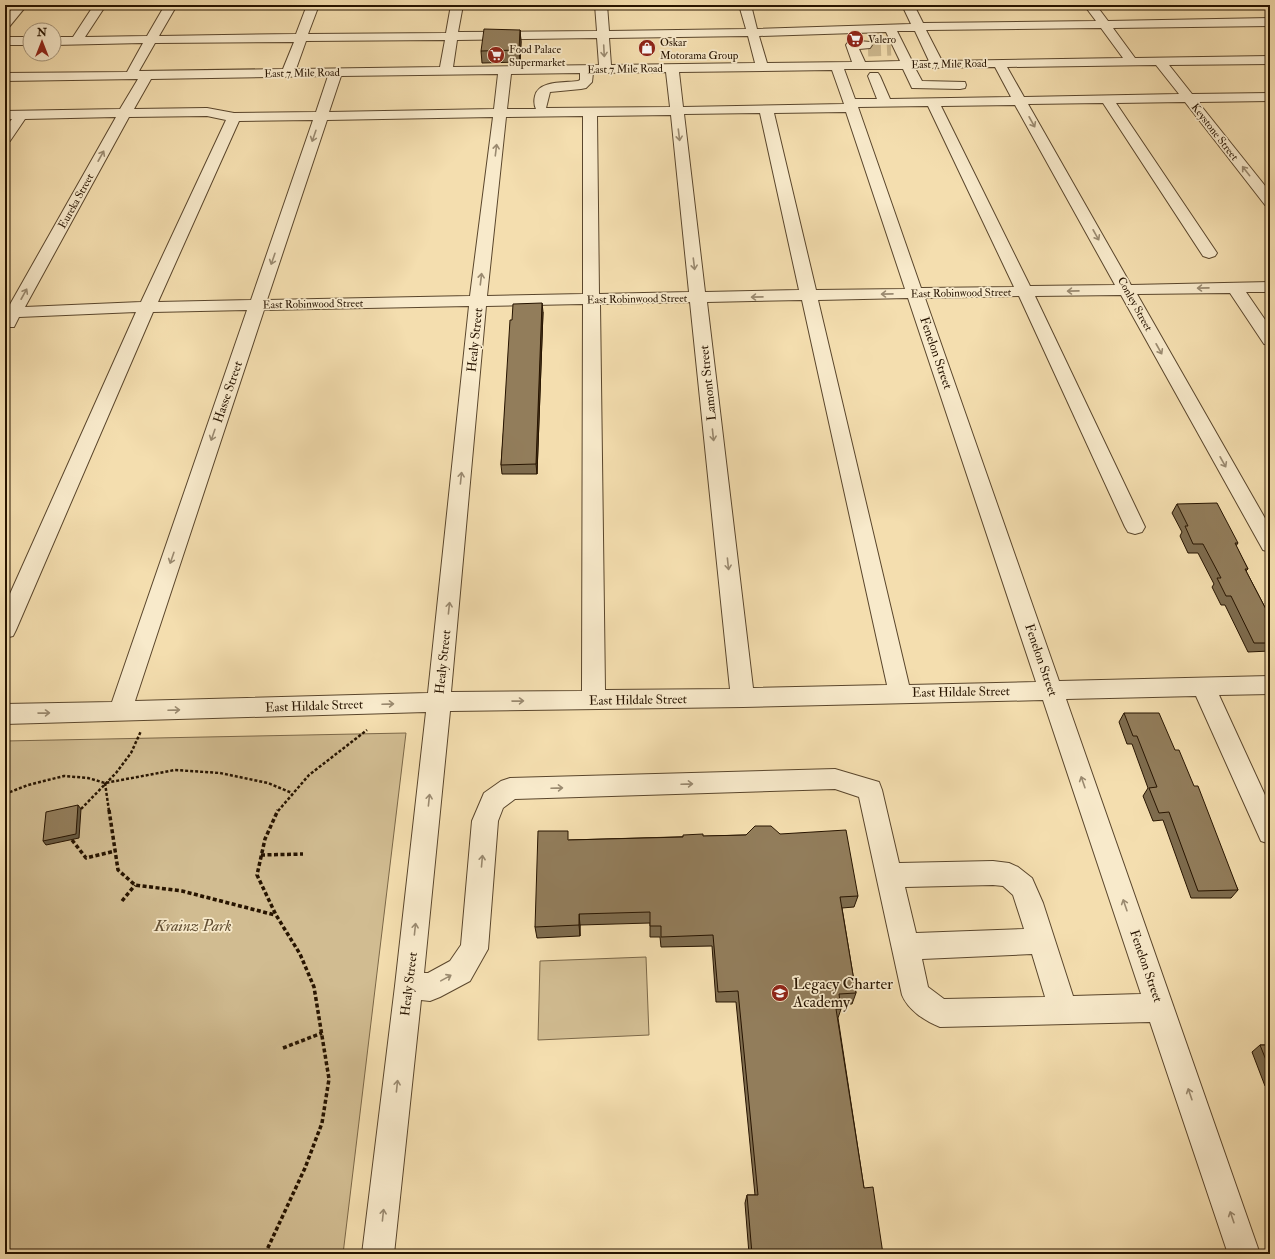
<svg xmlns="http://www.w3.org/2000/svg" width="1275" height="1259" viewBox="0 0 1275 1259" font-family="'IM FELL Double Pica',serif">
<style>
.green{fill:#d1bc91;stroke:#7c6848}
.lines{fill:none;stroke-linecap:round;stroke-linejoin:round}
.minor-tunnel{stroke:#cbb68c;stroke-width:13;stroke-dasharray:13 6;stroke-linecap:butt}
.minor-casing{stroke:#5a462c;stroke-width:2}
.path-far1{stroke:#271400;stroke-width:2.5;stroke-dasharray:3 2;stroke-linecap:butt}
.path{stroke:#271400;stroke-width:3.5;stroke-dasharray:4 2.5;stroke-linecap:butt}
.minor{fill:#f8eacb;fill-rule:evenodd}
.wall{fill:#7e6c4e;stroke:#271400}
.shaded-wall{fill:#665840;stroke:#271400}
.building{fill:#927d5b;stroke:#271400}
.oneway{stroke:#9a8a70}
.labels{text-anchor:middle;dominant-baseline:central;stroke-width:3.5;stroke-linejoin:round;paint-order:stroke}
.far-poi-label{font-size:11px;fill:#271400;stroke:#f8eacb;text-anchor:start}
.far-street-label{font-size:11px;fill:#271400;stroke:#f8eacb}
.street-label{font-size:13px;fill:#271400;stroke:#f8eacb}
.near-park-label{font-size:16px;font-style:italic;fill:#624f33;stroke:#f8eacb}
.near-poi-label{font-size:16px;fill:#271400;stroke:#f8eacb;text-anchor:start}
</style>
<rect width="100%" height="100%" fill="#f4deaf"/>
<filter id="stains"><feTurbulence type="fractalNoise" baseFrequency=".005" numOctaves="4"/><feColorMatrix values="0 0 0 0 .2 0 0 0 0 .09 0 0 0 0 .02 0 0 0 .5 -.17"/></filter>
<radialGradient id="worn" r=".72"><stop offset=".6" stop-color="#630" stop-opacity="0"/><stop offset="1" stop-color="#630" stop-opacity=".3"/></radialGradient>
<g class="green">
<polygon points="406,733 343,1254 5,1254 5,741"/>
<polygon points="646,957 649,1035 538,1040 540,961"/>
</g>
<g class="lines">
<polyline class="minor-tunnel" points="868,50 891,49"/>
<defs>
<g id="minor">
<polygon points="15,5 27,5 9,27 5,29 5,17"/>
<path d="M94,5H106L85,37L147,36L165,5H177L159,36L296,34L307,5H319L308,34L446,33L451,5H463L458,32L597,31L595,5H607L609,31L746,29L739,5H751L757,29L911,24L902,5H914L923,23L1096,21L1084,5H1096L1108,21L1270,18V26L1113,28L1135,58L1270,56V64L1169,65L1192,94L1270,93V101L1198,102L1270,192V206L1265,205L1185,102L1116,103L1217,253L1215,256L1209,258L1203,256L1103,103L1028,104L1131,285L1270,282V292H1246L1270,327V345L1264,344L1230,293L1137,294L1270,527V552L1263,550L1121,295L1035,296L1145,527L1142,532L1135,534L1128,532L1125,527L1019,296L925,298L1059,681L1270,676V694L1219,695L1270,806V844L1261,841L1196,696L1066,699L1260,1254H1228L1150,1022L940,1027C925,1021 908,1010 902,995L859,797L835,789L515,799L503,808L498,821L488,949L470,981L440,997L430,1001L421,1000L394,1254H362L395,986L426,712L5,724V704L112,702L247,310L153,312L16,630L13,636L5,638V605L136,312L19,317L14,327H5V308H8L116,117L25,119L10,141L5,142V128L12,119H5V111L120,109L138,79L5,81V73L127,72L143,43L54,45V37H73ZM1101,28L1123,58L942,61L926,30ZM897,31H915L929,61H912ZM886,32L900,61L865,62L859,49L870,48L872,45L870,42C863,41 855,41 848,42L846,45L852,62L767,63L759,36ZM748,36L755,63L611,65L609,38ZM597,38L599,65L453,67L457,40ZM445,40L440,67L296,69L306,41ZM294,42L283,69L139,71L155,43ZM1156,65L1179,94L1024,97L1007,67ZM995,67L1011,97L890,99L880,76L878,73H870L868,76L877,99H855L844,69H903L912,88L960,89L965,88L966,85L965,82L922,81L915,68ZM832,70L844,104L683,107L679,72ZM666,72L670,107L546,108L550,92L581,89L586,88L592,82L593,73ZM580,73V80L578,81C565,83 539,80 535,96C534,100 534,105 536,109H507L511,74ZM498,74L494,109L329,112L341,76ZM328,76L316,112L234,113L207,108L134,109L151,79ZM1015,105L1115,285L1030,286L941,106ZM928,106L1014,287L921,288L858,107ZM846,112L905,289L816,290L774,113ZM760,113L799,290L705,292L684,114ZM671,115L689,292L599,294L597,116ZM207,116L226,120L141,302L25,307L129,117ZM583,116V294L487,296L506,117ZM493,117L470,296L267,300L327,120ZM313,120L251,300L158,302L239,121ZM908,298L1036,682L909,685L818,300ZM802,300L887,685L753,688L707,302ZM690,302L730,689L605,690L600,304ZM583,304L582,691L451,692L486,306ZM469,306L428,693L135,701L264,310ZM1043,700L1141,994L1073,996L1043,903L1032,878L1018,867L1009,863L993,861L899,863L882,790L879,782L835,769L510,778L501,781L484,793L472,821L461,945L450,961L428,973H424L450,711L743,707ZM993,885L1003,886L1013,895L1024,929L916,933L905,887ZM1032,954L1045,997L944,999L928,987L922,959Z"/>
<polygon points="1263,5 1270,5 1270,9 1266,8"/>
<rect x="5" y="37" width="25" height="8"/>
</g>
</defs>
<use href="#minor" class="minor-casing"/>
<g class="path-far1">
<polyline points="105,783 109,811"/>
<polyline points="5,794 28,785 64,776 88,778 105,783 175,770 220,773 268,783 292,793"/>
<polyline points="81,809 116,773 131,753 141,731"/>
<polyline points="278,811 309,775 367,730"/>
</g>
<g class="path">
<polyline points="109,810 118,870 135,885 182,891 275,915"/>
<polyline points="72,840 86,858 115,851"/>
<polyline points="261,855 303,854"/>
<polyline points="122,901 135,885"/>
<polyline points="283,1048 322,1033"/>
<polyline points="265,1254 305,1168 322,1123 329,1079 314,987 300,954 276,915 257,875 265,839 278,810"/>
</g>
<use href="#minor" class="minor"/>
</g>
<g class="wall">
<polygon points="520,30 521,42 520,62 482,63 481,51"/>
<polygon points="543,312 537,474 502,474 501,465 512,320"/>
<polygon points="1177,504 1238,543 1236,546 1248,569 1246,571 1270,617 1270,651 1248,652 1225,605 1221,605 1212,587 1214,584 1198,553 1188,553 1180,536 1182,532 1172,513"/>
<polygon points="1124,713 1175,750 1238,890 1231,898 1191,898 1163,820 1153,821 1143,796 1148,788 1132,744 1127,744 1119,722"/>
<polygon points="780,834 858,896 854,907 842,908 856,993 852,1004 840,1004 841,1009 838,1018 864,1188 883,1254 749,1254 745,1203 747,1195 755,1195 736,1002 716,1002 712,946 661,947 660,937 650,937 650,923 580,925 580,936 537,938 535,927 569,840"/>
<polygon points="1260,1045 1270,1045 1270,1086 1265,1086 1252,1052"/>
</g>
<g class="shaded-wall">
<polygon points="520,30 521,42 520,62 519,50"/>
<polygon points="542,303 543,312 537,474 536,464"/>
<polygon points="78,805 81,809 79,838 46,845 43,841"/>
<polygon points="579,914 580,925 580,936 579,925"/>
</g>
<g class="building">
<polygon points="484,29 520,30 519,50 481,51"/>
<polygon points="542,303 536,464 501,465 510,320 512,320 513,304"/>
<polygon points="1217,503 1238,543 1235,543 1248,569 1245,569 1270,617 1270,643 1254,643 1231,596 1226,596 1217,578 1221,578 1203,544 1193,544 1185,526 1188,526 1177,504"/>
<polygon points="1124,713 1159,713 1175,750 1179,750 1194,786 1198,786 1238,890 1198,891 1169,812 1159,813 1149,788 1157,787 1137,736 1133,736"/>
<polygon points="78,805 76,834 43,841 46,812"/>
<polygon points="755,826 771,826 780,834 846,830 858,896 840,897 856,993 839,994 841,1009 836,1009 864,1188 873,1187 883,1254 752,1254 747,1195 758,1195 738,991 718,992 713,935 661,937 661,926 650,926 650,912 579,914 579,925 535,927 538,831 568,831 568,840 683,837 683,835 703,834 703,836 746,835"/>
<polygon points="1260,1045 1270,1045 1270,1070"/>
</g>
<defs><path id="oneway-shaft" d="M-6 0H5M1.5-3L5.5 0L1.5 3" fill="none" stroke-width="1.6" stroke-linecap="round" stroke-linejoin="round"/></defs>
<g class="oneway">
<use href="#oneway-shaft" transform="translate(604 51) rotate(87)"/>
<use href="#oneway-shaft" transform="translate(1032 122) rotate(61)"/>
<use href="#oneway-shaft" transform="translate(679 135) rotate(83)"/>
<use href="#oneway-shaft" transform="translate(314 136) rotate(109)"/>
<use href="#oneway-shaft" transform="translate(496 150) rotate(-83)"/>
<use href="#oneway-shaft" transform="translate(101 156) rotate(-61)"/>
<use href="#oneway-shaft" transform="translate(1246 171) rotate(-128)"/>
<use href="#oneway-shaft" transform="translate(1096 235) rotate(61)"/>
<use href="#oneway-shaft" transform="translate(273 259) rotate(109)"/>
<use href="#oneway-shaft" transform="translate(694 264) rotate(83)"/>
<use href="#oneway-shaft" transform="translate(481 279) rotate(-83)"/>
<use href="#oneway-shaft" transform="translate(1203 288) rotate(179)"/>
<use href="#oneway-shaft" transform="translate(1073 291) rotate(179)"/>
<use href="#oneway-shaft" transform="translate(24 294) rotate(-61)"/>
<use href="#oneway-shaft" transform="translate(887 294) rotate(179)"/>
<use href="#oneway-shaft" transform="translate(757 297) rotate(179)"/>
<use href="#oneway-shaft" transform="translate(1159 349) rotate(61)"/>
<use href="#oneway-shaft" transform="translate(213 435) rotate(109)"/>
<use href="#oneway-shaft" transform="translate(713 435) rotate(84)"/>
<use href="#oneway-shaft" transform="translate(1223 462) rotate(61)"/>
<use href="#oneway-shaft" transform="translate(461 478) rotate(-84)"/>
<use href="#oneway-shaft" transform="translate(172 558) rotate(109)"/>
<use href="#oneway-shaft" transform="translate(728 564) rotate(84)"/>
<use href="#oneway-shaft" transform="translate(449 608) rotate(-84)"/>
<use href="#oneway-shaft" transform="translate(518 701) rotate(-1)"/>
<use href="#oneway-shaft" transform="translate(388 704) rotate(-2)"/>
<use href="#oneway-shaft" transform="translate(174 710) rotate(-2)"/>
<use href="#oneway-shaft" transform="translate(44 713) rotate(-1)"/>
<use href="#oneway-shaft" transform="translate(1083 782) rotate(-109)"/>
<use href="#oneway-shaft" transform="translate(687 784) rotate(-2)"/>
<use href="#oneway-shaft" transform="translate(557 788) rotate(-2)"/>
<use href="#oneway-shaft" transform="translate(429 800) rotate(-84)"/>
<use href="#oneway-shaft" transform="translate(482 861) rotate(-85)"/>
<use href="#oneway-shaft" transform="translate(1125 905) rotate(-109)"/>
<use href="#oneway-shaft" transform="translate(415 929) rotate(-84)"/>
<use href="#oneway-shaft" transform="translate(446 978) rotate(-29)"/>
<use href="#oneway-shaft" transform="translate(397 1086) rotate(-84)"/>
<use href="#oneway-shaft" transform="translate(1190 1094) rotate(-109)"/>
<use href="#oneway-shaft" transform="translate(383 1215) rotate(-84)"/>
<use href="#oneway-shaft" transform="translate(1232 1217) rotate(-109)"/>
</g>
<defs>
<symbol id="supermarket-disc" viewBox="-11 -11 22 22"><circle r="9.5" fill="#8f2418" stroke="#f8eacb"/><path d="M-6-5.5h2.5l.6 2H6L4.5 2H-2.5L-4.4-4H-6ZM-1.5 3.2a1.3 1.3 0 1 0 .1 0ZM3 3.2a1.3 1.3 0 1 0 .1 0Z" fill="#fff"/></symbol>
<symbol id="shop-disc" viewBox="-11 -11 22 22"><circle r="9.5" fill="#8f2418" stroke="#f8eacb"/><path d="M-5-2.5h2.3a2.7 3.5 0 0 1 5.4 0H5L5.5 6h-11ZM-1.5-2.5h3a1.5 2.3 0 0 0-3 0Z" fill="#fff"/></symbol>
<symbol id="school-disc" viewBox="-11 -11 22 22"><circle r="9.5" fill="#8f2418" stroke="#f8eacb"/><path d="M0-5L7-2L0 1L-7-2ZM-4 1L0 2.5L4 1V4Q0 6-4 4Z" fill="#fff"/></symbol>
</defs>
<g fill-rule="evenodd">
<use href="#supermarket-disc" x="845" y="29" width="20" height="20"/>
<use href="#shop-disc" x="637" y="38" width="20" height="20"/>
<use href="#supermarket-disc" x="486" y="45" width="20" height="20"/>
<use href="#school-disc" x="770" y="983" width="20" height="20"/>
</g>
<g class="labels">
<g class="far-poi-label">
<text x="868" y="39">Valero</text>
<text x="660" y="42">Oskar<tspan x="660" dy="13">Motorama Group</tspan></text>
<text x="509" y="49">Food Palace<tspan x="509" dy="13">Supermarket</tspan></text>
</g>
<g class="far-street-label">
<text transform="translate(949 64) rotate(-1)">East 7 Mile Road</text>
<text transform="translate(625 69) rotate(-1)">East 7 Mile Road</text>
<text transform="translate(302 73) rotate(-1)">East 7 Mile Road</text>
<text transform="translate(1215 132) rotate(52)">Keystone Street</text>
<text transform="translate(76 201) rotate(-61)">Eureka Street</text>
<text transform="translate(961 293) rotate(-1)">East Robinwood Street</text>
<text transform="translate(637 299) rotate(-1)">East Robinwood Street</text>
<text transform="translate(313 304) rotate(-1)">East Robinwood Street</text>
<text transform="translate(1135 304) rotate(61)">Conley Street</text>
</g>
<g class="street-label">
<text transform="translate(475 340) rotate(-84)">Healy Street</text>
<text transform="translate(936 353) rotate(71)">Fenelon Street</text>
<text transform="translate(708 383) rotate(-96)">Lamont Street</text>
<text transform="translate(228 392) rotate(-71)">Hasse Street</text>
<text transform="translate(1041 660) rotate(71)">Fenelon Street</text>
<text transform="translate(443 662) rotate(-84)">Healy Street</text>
<text transform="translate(961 692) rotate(-1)">East Hildale Street</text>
<text transform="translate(638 700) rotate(-1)">East Hildale Street</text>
<text transform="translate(314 706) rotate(-2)">East Hildale Street</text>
<text transform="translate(1146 966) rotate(71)">Fenelon Street</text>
<text transform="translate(409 984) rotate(-83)">Healy Street</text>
</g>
<g class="near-park-label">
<text x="193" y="926">Krainz Park</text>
</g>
<g class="near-poi-label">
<text x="793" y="984">Legacy Charter<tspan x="793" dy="18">Academy</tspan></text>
</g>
</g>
<rect width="1275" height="1259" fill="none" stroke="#f4deaf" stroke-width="20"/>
<rect x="6" y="6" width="1263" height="1247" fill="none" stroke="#271400" stroke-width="2"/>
<rect x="10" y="10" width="1255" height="1239" fill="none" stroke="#271400"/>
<g transform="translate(42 42)"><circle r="19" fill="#f8eacb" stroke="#a4947a"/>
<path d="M0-3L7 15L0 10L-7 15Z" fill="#8f2418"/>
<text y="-6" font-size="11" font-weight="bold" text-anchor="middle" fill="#271400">N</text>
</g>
<rect width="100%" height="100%" filter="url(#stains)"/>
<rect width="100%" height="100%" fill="url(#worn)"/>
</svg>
